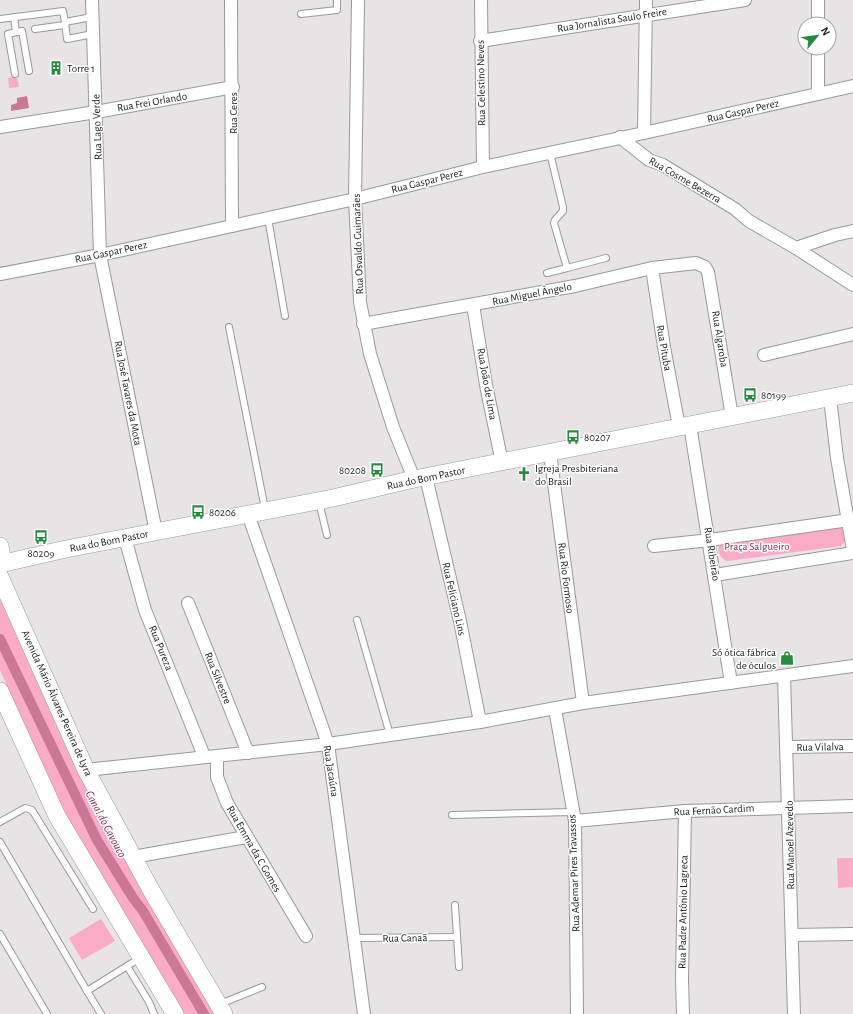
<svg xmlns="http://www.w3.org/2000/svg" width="853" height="1014" viewBox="0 0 853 1014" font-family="'Alegreya Sans',sans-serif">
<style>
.green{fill:#faabc5}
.water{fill:#ca7895}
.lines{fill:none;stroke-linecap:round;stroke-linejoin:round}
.canal{stroke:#ca7895;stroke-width:10}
.lane-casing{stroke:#9c9899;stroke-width:8}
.street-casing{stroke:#9c9899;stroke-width:14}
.secondary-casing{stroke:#9c9899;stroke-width:18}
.lane{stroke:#fff;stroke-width:6}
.street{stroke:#fff;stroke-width:12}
.secondary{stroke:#fff;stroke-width:17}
.labels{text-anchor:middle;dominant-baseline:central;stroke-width:3;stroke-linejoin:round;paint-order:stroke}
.street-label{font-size:11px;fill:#1d1c1c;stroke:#fff}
.poi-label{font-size:11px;fill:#1d1c1c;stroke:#fff;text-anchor:start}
.park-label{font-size:11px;fill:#872550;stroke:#fff}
.water-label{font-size:12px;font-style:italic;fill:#7e1c49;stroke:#fff}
</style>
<rect width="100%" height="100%" fill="#e8e3e4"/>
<g class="green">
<polygon points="17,77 19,87 9,88 8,78"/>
<path d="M842,526L845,541L841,546L727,561C719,558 718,552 719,544Z"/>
<polygon points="0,583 220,1014 180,1014 68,823 0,670"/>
<polygon points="837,858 853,858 853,887 838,888"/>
<polygon points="101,919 115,941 82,960 69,938"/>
</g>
<polygon class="water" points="27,96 29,108 11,111 11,105 17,103 17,98"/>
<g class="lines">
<polyline class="canal" points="0,639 97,840 133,898 143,911 204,1014"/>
<defs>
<g id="lane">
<polyline points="301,14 337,10 337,0"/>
<polyline points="14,17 16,32"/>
<polyline points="0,19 63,11 65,22 92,17"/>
<polyline points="65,22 67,39 93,34"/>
<polyline points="35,29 65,25"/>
<polyline points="15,74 8,34 22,31 29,71"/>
<polyline points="550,153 563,207 563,211 555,220 554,223 567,268 606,258"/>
<polyline points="268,218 285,316"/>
<polyline points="547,273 567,268"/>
<polyline points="229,327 265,509"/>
<polyline points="319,502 327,535"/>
<polyline points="357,620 390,735"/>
<polyline points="452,815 573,812"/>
<polyline points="0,822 25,808 32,810 93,909"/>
<polyline points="0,842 87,991"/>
<polyline points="455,905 459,967"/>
<polyline points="0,934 47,1014"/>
<polyline points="354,938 456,937"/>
<polyline points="127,966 149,1002 154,1014"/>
<polyline points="220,1004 262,987"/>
<polyline points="101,1014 87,991 140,958"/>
</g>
<g id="street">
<polyline points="92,0 100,255 156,532"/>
<polyline points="231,0 232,226"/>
<polyline points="358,0 355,199 360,302 370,354 393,427 414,479"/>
<polyline points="481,0 483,167"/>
<polyline points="818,24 818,0"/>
<polyline points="480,41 745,0"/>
<polyline points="818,94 818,48"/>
<polyline points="0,127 96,112 233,87"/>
<polyline points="644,133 646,0"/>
<polyline points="620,137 649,160 663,165 735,209 749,221 796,248 853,285"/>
<polyline points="796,248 835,235 853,231"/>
<polyline points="652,268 664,347 679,427"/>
<polyline points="0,274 100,255 232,226 355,199 483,167 644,133 853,86"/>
<polyline points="473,305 486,385 502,463"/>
<polyline points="363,324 575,286 652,268 696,263 705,267 708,272 732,417"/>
<polyline points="764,355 853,334"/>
<polyline points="830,398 837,458 853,550"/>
<polyline points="690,425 731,683"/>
<polyline points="550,453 583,703"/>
<polyline points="426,477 460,621 480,722"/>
<polyline points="248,514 328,744 364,1014"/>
<polyline points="125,538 145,610 204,756"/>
<polyline points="654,546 710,540 849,520"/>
<polyline points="715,575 853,553"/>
<polyline points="188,603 248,753"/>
<polyline points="784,676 794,1014"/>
<polyline points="555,709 575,821 577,1014"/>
<polyline points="788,747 853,746"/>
<polyline points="217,756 217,777 227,803 306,936"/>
<polyline points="86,770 328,744 480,722 583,703 853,666"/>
<polyline points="575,821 685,811 853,806"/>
<polyline points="133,857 246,837"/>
<polyline points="792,935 853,934"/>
<polyline points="683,1014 682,979 685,811"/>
</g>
<g id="secondary">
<polyline points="0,546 3,564"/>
<polyline points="0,564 66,549 333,498 414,479 853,393"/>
<polyline points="0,577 86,770 151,890 224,1014"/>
<polyline points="0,691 57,816 175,1014"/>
</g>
</defs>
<use href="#lane" class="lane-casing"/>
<use href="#street" class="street-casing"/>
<use href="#secondary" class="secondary-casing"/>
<use href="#lane" class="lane"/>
<use href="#street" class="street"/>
<use href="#secondary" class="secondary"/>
</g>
<defs>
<symbol id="building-bare" viewBox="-9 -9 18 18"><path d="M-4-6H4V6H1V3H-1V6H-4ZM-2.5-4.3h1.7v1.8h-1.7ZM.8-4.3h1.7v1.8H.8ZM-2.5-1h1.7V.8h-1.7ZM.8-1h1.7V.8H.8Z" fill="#268b3f" stroke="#fff" stroke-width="2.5" paint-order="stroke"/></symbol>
<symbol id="bus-bare" viewBox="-9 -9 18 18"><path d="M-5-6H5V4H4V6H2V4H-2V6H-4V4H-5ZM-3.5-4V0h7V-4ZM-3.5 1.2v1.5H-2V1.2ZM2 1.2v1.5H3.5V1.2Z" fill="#268b3f" stroke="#fff" stroke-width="2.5" paint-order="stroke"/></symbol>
<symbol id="church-bare" viewBox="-9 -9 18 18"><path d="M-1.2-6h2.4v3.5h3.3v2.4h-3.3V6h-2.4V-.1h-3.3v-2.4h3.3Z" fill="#268b3f" stroke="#fff" stroke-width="2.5" paint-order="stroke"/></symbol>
<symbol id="shop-bare" viewBox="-9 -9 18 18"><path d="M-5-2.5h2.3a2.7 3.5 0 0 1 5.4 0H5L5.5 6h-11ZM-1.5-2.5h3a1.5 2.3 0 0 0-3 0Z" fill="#268b3f" stroke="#fff" stroke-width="2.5" paint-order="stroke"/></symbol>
</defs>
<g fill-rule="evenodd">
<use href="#building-bare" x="46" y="58" width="20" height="20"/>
<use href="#bus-bare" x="740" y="385" width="20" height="20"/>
<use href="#bus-bare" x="563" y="427" width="20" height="20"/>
<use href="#bus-bare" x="367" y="460" width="20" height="20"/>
<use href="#church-bare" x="514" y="464" width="20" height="20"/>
<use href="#bus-bare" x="188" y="502" width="20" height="20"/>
<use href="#bus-bare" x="31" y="527" width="20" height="20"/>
<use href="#shop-bare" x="777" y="648" width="20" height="20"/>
</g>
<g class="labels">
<g class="street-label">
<text transform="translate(612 20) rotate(-9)">Rua Jornalista Saulo Freire</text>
<text transform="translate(481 83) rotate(-91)">Rua Celestino Neves</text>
<text transform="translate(152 102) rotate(-10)">Rua Frei Orlando</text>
<text transform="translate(743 111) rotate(-13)">Rua Gaspar Perez</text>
<text transform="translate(233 113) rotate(-90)">Rua Ceres</text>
<text transform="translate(97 127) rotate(-92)">Rua Lago Verde</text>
<text transform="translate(685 180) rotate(30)">Rua Cosme Bezerra</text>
<text transform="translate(427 181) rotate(-14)">Rua Gaspar Perez</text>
<text transform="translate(358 244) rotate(-92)">Rua Osvaldo Guimarães</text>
<text transform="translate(111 252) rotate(-12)">Rua Gaspar Perez</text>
<text transform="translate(532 294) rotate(-11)">Rua Miguel Ângelo</text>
<text transform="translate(720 339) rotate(81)">Rua Algaroba</text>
<text transform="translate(664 348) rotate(80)">Rua Pituba</text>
<text transform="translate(487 384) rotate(80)">Rua João de Lima</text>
<text transform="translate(128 393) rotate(79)">Rua José Tavares da Mota</text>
<text transform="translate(426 478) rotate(-12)">Rua do Bom Pastor</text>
<text transform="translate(109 541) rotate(-11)">Rua do Bom Pastor</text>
<text transform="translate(712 554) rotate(81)">Rua Ribeirão</text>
<text transform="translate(566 578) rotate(83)">Rua Rio Formoso</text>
<text transform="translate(454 599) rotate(77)">Rua Feliciano Lins</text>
<text transform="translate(161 648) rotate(68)">Rua Pureza</text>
<text transform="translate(218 678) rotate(68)">Rua Silvestre</text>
<text transform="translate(57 703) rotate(66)">Avenida Mário Álvares Pereira de Lyra</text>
<text transform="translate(820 747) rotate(-1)">Rua Vilalva</text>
<text transform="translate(331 771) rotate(81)">Rua Jacaúna</text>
<text transform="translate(714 810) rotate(-3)">Rua Fernão Cardim</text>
<text transform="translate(790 845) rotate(-91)">Rua Manoel Azevedo</text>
<text transform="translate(254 849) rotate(60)">Rua Emma da C Gomes</text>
<text transform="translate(574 873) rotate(-92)">Rua Ademar Pires Travassos</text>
<text transform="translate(683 912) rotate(-89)">Rua Padre Antônio Lagreca</text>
<text transform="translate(405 938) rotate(-1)">Rua Canaã</text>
</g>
<g class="poi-label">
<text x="67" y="68">Torre 1</text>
<text x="761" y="395">80199</text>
<text x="584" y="437">80207</text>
<text x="535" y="468">Igreja Presbiteriana<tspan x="535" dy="13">do Brasil</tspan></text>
<text x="366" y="470" text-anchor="end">80208</text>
<text x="209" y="512">80206</text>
<text x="41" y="553" text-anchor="middle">80209</text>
<text x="776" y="652" text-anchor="end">Só ótica fábrica<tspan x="776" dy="13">de óculos</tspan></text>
</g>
<g class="park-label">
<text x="757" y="546">Praça Salgueiro</text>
</g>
<g class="water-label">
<text transform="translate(106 824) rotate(62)">Canal do Cavouco</text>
</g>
</g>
<g transform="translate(817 36) rotate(61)"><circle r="19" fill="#ffffff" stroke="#a5a4a4"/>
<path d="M0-3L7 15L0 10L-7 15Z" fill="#268b3f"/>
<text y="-6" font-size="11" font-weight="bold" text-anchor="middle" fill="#1d1c1c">N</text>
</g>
</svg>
